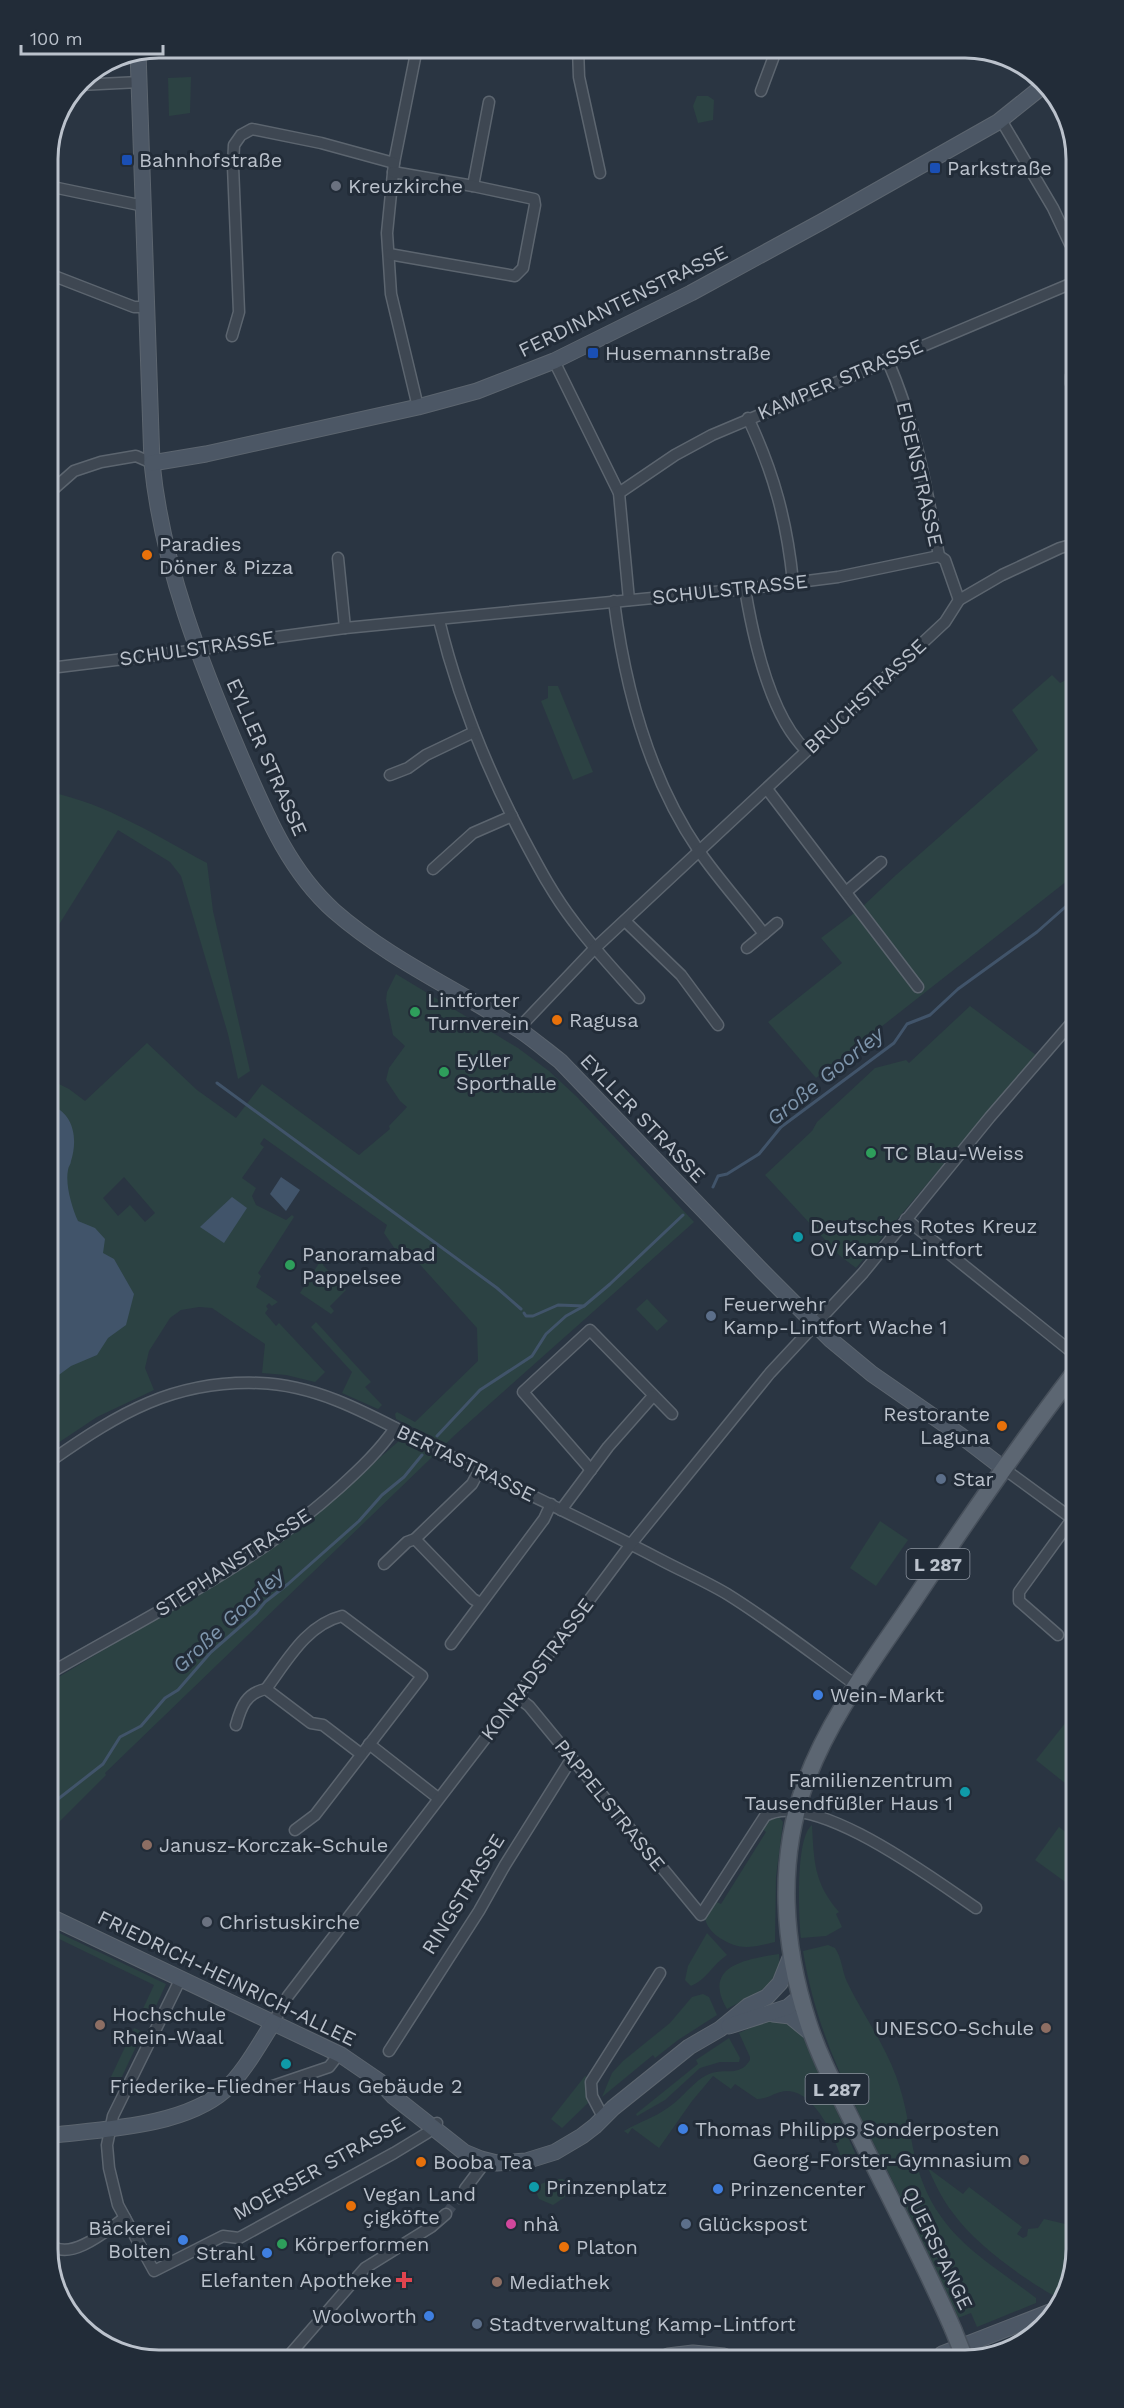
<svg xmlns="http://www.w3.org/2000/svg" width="1124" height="2408" viewBox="0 0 1124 2408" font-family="'Work Sans',sans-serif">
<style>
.green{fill:#2c4243;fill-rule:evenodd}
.water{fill:#41546a}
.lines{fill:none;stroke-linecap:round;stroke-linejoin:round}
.stream{stroke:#41546a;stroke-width:3}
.street-tunnel{stroke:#404a57;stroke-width:10;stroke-dasharray:10 5;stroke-linecap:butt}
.street-casing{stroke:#5c656f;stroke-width:13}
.secondary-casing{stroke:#5c656f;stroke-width:17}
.primary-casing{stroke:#47505b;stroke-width:19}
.street{stroke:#3e4752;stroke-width:10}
.secondary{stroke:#4c5765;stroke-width:15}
.primary{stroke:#5c6672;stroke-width:16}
.primary-bridge-casing{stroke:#47505b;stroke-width:19;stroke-linecap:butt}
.primary-bridge{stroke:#5c6672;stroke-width:16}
.transit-dot{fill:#1a4fb4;stroke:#222c38;stroke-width:2}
.worship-dot{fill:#6b7280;stroke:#222c38;stroke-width:2}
.food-dot{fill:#e8710a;stroke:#222c38;stroke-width:2}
.leisure-dot{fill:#2e9e5b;stroke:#222c38;stroke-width:2}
.culture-dot{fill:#0f9aa8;stroke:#222c38;stroke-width:2}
.service-dot{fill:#5c6f8a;stroke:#222c38;stroke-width:2}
.shop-dot{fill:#3f7fe0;stroke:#222c38;stroke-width:2}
.education-dot{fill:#8d6e63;stroke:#222c38;stroke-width:2}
.hotel-dot{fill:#d1479c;stroke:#222c38;stroke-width:2}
.health-dot{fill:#e0444e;stroke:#222c38;stroke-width:2}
.labels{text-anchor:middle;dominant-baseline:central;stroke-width:6;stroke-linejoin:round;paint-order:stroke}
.shield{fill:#222c38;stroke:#8d95a0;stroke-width:1.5}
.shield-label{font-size:18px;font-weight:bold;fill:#bbc2cc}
.poi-label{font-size:20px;fill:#bbc2cc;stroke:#222c38;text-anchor:start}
.street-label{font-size:20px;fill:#bbc2cc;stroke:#222c38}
.water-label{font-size:21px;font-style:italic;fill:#7e95ac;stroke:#222c38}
.rim{fill:none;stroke:#bbc2cc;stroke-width:3}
</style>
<rect width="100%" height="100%" fill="#2a3542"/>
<g class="green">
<polygon points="191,77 190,113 169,116 168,78"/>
<polygon points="697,96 708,96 714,100 713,120 698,123 693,106"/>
<polygon points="1052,675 1060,683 1072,677 1072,877 816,1078 768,1022 842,963 821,938 861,908 896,875 1038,750 1012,710"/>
<polygon points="548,686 558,686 593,772 573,780 541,701 548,698"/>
<path d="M50,792C107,804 157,836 207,863L213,911L250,1071L238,1079L228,1034L181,876L170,862L118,830L50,939Z"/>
<path d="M396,974L518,1048L549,1071L577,1097L694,1222L457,1433L105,1773L106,1775L53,1828L52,1681L250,1562L319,1511L400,1440L414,1447L426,1434L396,1419L395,1414L397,1412L415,1422L478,1361L477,1328L415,1259L397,1252L384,1233L387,1225L264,1138L260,1144L264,1147L242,1178L256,1188L252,1196L256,1205L286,1220L292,1215L294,1217L258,1273L261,1276L256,1287L278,1302L272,1306L269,1303L266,1306L268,1309L265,1313L276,1326L279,1323L325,1372L315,1382L286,1375L262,1373L265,1344L212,1308L199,1307L181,1310L170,1318L149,1351L145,1368L154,1390L97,1417L52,1447L51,1080L69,1089L85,1101L147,1043L197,1090L236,1118L262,1084L359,1155L390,1129L389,1126L407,1107L400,1101L386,1080L389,1068L405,1046L393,1035L386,1000L387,992ZM124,1177L155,1213L145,1222L130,1205L118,1216L103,1198Z"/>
<polygon points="970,1006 1036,1055 856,1268 839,1255 765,1175 812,1131 817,1122 875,1068 906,1060 909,1063"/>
<polygon points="323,1257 326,1259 323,1265 346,1290 330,1306 334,1311 331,1314 300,1293"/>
<polygon points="647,1299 668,1321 657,1331 636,1309"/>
<polygon points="316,1322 371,1382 365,1387 382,1405 378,1409 342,1393 352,1372 311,1327"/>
<polygon points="880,1521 908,1540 876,1586 850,1568"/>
<polygon points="1074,1712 1075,1791 1036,1760"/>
<path d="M779,1817L783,1822L776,1877L775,1942C766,1944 756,1947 746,1947C731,1947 707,1934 705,1918L715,1901L721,1904L766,1832L761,1828L766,1821Z"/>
<path d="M812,1825C814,1862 814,1883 839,1912L836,1914L842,1927L826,1936L801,1938C799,1917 795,1838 812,1825Z"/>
<polygon points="1059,1827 1075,1839 1075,1889 1035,1860"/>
<polygon points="53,1930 166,1984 151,2017 141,2013 154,1985 53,1936"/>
<path d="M707,1933L727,1955C713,1964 706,1980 691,1986L685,1980L688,1966Z"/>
<path d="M828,1945L835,1948C842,1958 842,1971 847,1982C862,2013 884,2043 896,2076C915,2127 907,2169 942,2218C966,2252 1004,2273 1036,2298V2303L977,2327L971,2313L958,2318C934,2266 910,2215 884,2164C848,2092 816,2032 803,1951Z"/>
<path d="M779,1954L780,1973L766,1988L727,2009C701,1965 748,1959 779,1954Z"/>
<polygon points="703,1994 709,1997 717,2015 678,2040 655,2058 653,2055 602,2097 612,2073 623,2061 670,2023 692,1997"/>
<path d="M783,2019L800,2030L805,2039L859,2162L854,2168H847L843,2164C837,2141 816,2093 789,2091C777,2090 769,2099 757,2099L735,2084L731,2089L713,2076L692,2101L659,2148L632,2128L628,2134L624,2131C639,2122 654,2118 669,2107C683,2098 693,2081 709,2074C725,2067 739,2078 750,2060V2057L739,2033L768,2020Z"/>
<polygon points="134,2028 143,2032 118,2085 109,2081"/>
<polygon points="729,2038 740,2058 739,2062 720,2062 700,2068 665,2100 637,2116 636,2114 698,2064 696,2060"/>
<polygon points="585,2076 589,2078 587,2086 588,2103 562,2128 551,2119"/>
<path d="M928,2168L963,2194L969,2187L1022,2227L1017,2234L1023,2238L1027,2236L1028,2229L1038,2228L1044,2219L1074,2226L1076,2249L1061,2294L1054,2296C1020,2276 976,2245 953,2213C942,2199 935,2184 928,2168Z"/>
<polygon points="553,2179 563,2179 570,2187 565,2197 553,2205 539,2199 536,2192 541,2184"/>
</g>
<g class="water">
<path d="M51,1105C74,1114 78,1139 71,1161C71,1164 68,1167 68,1170C65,1184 72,1208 78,1221L95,1228L105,1239L103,1253L114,1259L134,1294L126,1325L108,1338L97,1355L71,1366L52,1380Z"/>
<polygon points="281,1177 300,1190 286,1211 270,1194"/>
<polygon points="232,1197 247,1208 224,1243 200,1227"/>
</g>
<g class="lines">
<g class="stream">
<polyline points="217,1083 497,1288 521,1309"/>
<polyline points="713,1187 718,1176 727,1174 759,1154 781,1127 894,1043 907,1024 930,1015 958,989 1037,932 1072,901"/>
<polyline points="524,1313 526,1316 533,1316 558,1305 584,1306"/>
<polyline points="437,1436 480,1390 532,1356 546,1334 566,1316 584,1306 610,1284 683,1215"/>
<polyline points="53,1803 103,1764 120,1737 141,1726 165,1698 178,1690 211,1652 256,1613 265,1602 288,1584 359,1521 382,1495 404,1477 422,1455"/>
</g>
<polyline class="street-tunnel" points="446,2214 465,2189"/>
<defs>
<g id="street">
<polyline points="417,48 394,163 387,233 391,294 418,407"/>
<polyline points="578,48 579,77 600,173"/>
<polyline points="79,85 140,82"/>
<polyline points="761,91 777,48"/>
<polyline points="1001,120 1053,208 1070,244"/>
<polyline points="48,186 144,206"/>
<polyline points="473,186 489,102"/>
<polyline points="389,254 515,276 523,268 535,205 534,199 473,186 393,172"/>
<polyline points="49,274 134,307 148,307"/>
<polyline points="232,336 239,312 233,166 234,145 241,135 252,129 321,143 394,163"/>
<path d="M887,359C915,422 927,489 939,556"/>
<polyline points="554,361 619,493 629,600"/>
<polyline points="1071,376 1071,384"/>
<path d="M748,418C774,473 787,522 793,582"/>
<polyline points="49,493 74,471 101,462 136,456 152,463"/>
<polyline points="619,493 675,455 712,435 1070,284"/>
<polyline points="338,558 345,628"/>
<path d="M745,589C753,637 770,716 806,750"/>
<path d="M614,601C625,688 649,778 699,851C719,880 743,906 764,934L747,948"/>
<path d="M439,620C457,695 486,767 522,836C538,866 553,895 574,922C594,949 617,973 639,998"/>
<polyline points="50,668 198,650 240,642 345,628 745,589 838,577 939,556 945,560 959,600"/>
<polyline points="390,775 408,768 426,755 474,732"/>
<polyline points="767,789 918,987"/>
<polyline points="433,869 473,833 512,816"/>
<polyline points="846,892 881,862"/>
<polyline points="625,921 681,975 718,1025"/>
<polyline points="764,934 777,923"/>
<polyline points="518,1029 594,949 945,622 959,600 1002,575 1060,548 1071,545"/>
<polyline points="906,1219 1073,1353"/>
<path d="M52,1460C119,1413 174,1380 259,1383C326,1385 385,1424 444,1453C517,1489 591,1523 663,1561C684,1572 707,1582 727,1594C772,1622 814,1655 857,1686"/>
<polyline points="1003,1468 1074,1520"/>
<polyline points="591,1470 523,1392 590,1330 672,1414"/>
<polyline points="561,1510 608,1447 653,1396"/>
<polyline points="415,1539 473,1599 480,1603"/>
<polyline points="384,1564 407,1542 415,1539 472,1484 480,1469"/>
<polyline points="1058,1635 1019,1601 1019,1592 1072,1519"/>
<polyline points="451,1644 544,1519 551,1504"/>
<path d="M52,1672C150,1615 255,1564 339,1488C360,1469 379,1451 395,1428"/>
<path d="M266,1689C287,1661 306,1625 342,1616L422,1676L315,1815L295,1830"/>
<path d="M517,1697L529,1706L701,1915L765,1816C813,1788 936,1881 976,1908"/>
<path d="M236,1725C241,1707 246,1693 266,1689L311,1723L323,1725L361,1754"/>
<polyline points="369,1744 438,1798"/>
<polyline points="181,1978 113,2116 107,2145 109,2168 118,2205 154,2271 223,2236 239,2238 394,2153 427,2133 437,2123"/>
<polyline points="273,2023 288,1996 510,1706 631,1544 770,1373 863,1273 990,1117 1073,1021"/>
<polyline points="389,2051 479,1911 505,1865 572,1758"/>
<polyline points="270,2087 329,2067 339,2054"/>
<polyline points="603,2117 592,2096 591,2082 660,1973"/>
<polyline points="465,2189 486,2161"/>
<path d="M54,2247C74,2259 108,2229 125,2218"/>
<polyline points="286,2359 365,2268 431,2227 446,2214"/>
</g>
<g id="secondary">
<path d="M138,52L152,463C162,565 201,664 241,757C265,812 288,870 334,911C390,960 459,990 521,1031C534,1040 547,1051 560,1061L762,1271L831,1340L872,1374L960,1435L1003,1468"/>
<polyline points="152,463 206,454 418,407 477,391 554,361 691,293 823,221 998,122 1043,86"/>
<polyline points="53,1918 341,2055 379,2081 393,2096 464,2152 481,2159 497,2163 526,2161 555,2152 582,2136 595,2126 613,2108 689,2047 720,2029 748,2006 767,1997 780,1983 792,1953"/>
<polyline points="773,2014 790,2016 812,2034"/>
<polyline points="729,2026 788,2007 801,1996"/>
<path d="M54,2135C106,2129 184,2126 225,2090C245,2071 258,2046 273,2023"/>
<polyline points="942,2354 1055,2310"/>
<polyline points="668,2356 693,2353 724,2356"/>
</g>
<path id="primary" d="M953,2329C923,2260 887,2193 854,2125C838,2092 819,2057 808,2022C783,1945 777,1861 805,1784C830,1715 878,1654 918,1594C968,1519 1019,1445 1074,1373"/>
</defs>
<use href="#street" class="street-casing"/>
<use href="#secondary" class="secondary-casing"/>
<use href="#primary" class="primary-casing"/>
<use href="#street" class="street"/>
<use href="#secondary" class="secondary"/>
<use href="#primary" class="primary"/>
<defs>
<polyline id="primary-bridge" points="953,2329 963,2354"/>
</defs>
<use href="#primary-bridge" class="primary-bridge-casing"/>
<use href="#primary-bridge" class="primary-bridge"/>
</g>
<g class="transit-dot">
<rect x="121" y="154" width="12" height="12" rx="3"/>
<rect x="929" y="162" width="12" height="12" rx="3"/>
<rect x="587" y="347" width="12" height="12" rx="3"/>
</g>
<g class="worship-dot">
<circle cx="336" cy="186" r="6"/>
<circle cx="207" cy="1922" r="6"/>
</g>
<g class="food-dot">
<circle cx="147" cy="555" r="6"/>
<circle cx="557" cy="1020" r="6"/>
<circle cx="1002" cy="1426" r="6"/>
<circle cx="421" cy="2162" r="6"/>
<circle cx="351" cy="2206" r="6"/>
<circle cx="564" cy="2247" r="6"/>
</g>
<g class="leisure-dot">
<circle cx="415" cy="1012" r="6"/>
<circle cx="444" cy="1072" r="6"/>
<circle cx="871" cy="1153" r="6"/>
<circle cx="290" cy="1265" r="6"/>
<circle cx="282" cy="2244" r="6"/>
</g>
<g class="culture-dot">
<circle cx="798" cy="1237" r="6"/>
<circle cx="965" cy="1792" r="6"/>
<circle cx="286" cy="2064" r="6"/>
<circle cx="534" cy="2187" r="6"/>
</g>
<g class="service-dot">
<circle cx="711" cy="1316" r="6"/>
<circle cx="941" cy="1479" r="6"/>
<circle cx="686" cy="2224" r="6"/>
<circle cx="477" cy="2324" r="6"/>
</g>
<g class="shop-dot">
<circle cx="818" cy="1695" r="6"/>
<circle cx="683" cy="2129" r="6"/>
<circle cx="718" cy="2189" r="6"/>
<circle cx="183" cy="2240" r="6"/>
<circle cx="267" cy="2253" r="6"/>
<circle cx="429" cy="2316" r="6"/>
</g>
<g class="education-dot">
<circle cx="147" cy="1845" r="6"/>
<circle cx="100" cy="2025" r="6"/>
<circle cx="1046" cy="2028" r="6"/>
<circle cx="1024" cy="2160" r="6"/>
<circle cx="497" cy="2282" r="6"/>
</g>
<circle class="hotel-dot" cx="511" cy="2224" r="6"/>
<path class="health-dot" d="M401 2271h6v6h6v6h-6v6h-6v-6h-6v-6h6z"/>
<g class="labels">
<g class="shield">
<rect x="906.5" y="1549" width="63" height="30" rx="4.5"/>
<rect x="805.5" y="2074" width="63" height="30" rx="4.5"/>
</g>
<g class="shield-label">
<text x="938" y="1564">L 287</text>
<text x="837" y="2089">L 287</text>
</g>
<g class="poi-label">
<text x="139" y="160">Bahnhofstraße</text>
<text x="947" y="168">Parkstraße</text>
<text x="348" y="186">Kreuzkirche</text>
<text x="605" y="353">Husemannstraße</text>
<text x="159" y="544">Paradies<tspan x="159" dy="23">Döner &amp; Pizza</tspan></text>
<text x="427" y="1000">Lintforter<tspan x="427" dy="23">Turnverein</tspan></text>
<text x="569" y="1020">Ragusa</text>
<text x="456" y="1060">Eyller<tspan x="456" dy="23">Sporthalle</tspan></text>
<text x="883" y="1153">TC Blau-Weiss</text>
<text x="810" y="1226">Deutsches Rotes Kreuz<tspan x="810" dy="23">OV Kamp-Lintfort</tspan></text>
<text x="302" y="1254">Panoramabad<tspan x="302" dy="23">Pappelsee</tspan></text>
<text x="723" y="1304">Feuerwehr<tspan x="723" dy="23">Kamp-Lintfort Wache 1</tspan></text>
<text x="990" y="1414" text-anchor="end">Restorante<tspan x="990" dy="23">Laguna</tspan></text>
<text x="953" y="1479">Star</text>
<text x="830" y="1695">Wein-Markt</text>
<text x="953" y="1780" text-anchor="end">Familienzentrum<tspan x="953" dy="23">Tausendfüßler Haus 1</tspan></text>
<text x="159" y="1845">Janusz-Korczak-Schule</text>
<text x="219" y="1922">Christuskirche</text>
<text x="112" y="2014">Hochschule<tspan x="112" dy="23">Rhein-Waal</tspan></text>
<text x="1034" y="2028" text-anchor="end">UNESCO-Schule</text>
<text x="286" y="2086" text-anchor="middle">Friederike-Fliedner Haus Gebäude 2</text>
<text x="695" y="2129">Thomas Philipps Sonderposten</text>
<text x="1012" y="2160" text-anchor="end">Georg-Forster-Gymnasium</text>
<text x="433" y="2162">Booba Tea</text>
<text x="546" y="2187">Prinzenplatz</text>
<text x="730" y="2189">Prinzencenter</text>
<text x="363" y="2194">Vegan Land<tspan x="363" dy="23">çigköfte</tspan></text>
<text x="523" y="2224">nhà</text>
<text x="698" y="2224">Glückspost</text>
<text x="171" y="2228" text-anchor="end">Bäckerei<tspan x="171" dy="23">Bolten</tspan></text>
<text x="294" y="2244">Körperformen</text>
<text x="576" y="2247">Platon</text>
<text x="255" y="2253" text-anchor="end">Strahl</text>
<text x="392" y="2280" text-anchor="end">Elefanten Apotheke</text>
<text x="509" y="2282">Mediathek</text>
<text x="417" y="2316" text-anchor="end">Woolworth</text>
<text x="489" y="2324">Stadtverwaltung Kamp-Lintfort</text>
</g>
<g class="street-label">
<text transform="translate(623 301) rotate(-26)">FERDINANTENSTRASSE</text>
<text transform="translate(840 379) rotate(-23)">KAMPER STRASSE</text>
<text transform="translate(920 474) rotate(77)">EISENSTRASSE</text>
<text transform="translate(730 589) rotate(-6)">SCHULSTRASSE</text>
<text transform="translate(197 648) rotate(-8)">SCHULSTRASSE</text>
<text transform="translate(865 696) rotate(-43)">BRUCHSTRASSE</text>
<text transform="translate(267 757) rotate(66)">EYLLER STRASSE</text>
<text transform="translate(643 1118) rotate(46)">EYLLER STRASSE</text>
<text transform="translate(466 1463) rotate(26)">BERTASTRASSE</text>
<text transform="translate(233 1562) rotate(-33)">STEPHANSTRASSE</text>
<text transform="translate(537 1669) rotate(-53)">KONRADSTRASSE</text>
<text transform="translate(610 1805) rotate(51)">PAPPELSTRASSE</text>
<text transform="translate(463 1894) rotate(-58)">RINGSTRASSE</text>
<text transform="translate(227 1978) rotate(26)">FRIEDRICH-HEINRICH-ALLEE</text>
<text transform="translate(319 2168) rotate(-29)">MOERSER STRASSE</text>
<text transform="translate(938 2248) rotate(64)">QUERSPANGE</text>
</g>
<g class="water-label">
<text transform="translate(825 1076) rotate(-39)">Große Goorley</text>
<text transform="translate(228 1620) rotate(-43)">Große Goorley</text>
</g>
</g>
<path d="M0 0H1124V2408H0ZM159 58H965A101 101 0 0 1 1066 159V2249A101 101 0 0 1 965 2350H159A101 101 0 0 1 58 2249V159A101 101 0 0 1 159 58Z" fill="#222c38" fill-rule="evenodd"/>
<path class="rim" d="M159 58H965A101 101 0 0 1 1066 159V2249A101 101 0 0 1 965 2350H159A101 101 0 0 1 58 2249V159A101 101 0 0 1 159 58Z"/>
<path d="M21 45v9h142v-9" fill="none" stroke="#bbc2cc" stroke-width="3"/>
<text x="30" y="45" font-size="18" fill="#bbc2cc" stroke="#222c38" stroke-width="4.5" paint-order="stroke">100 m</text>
</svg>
